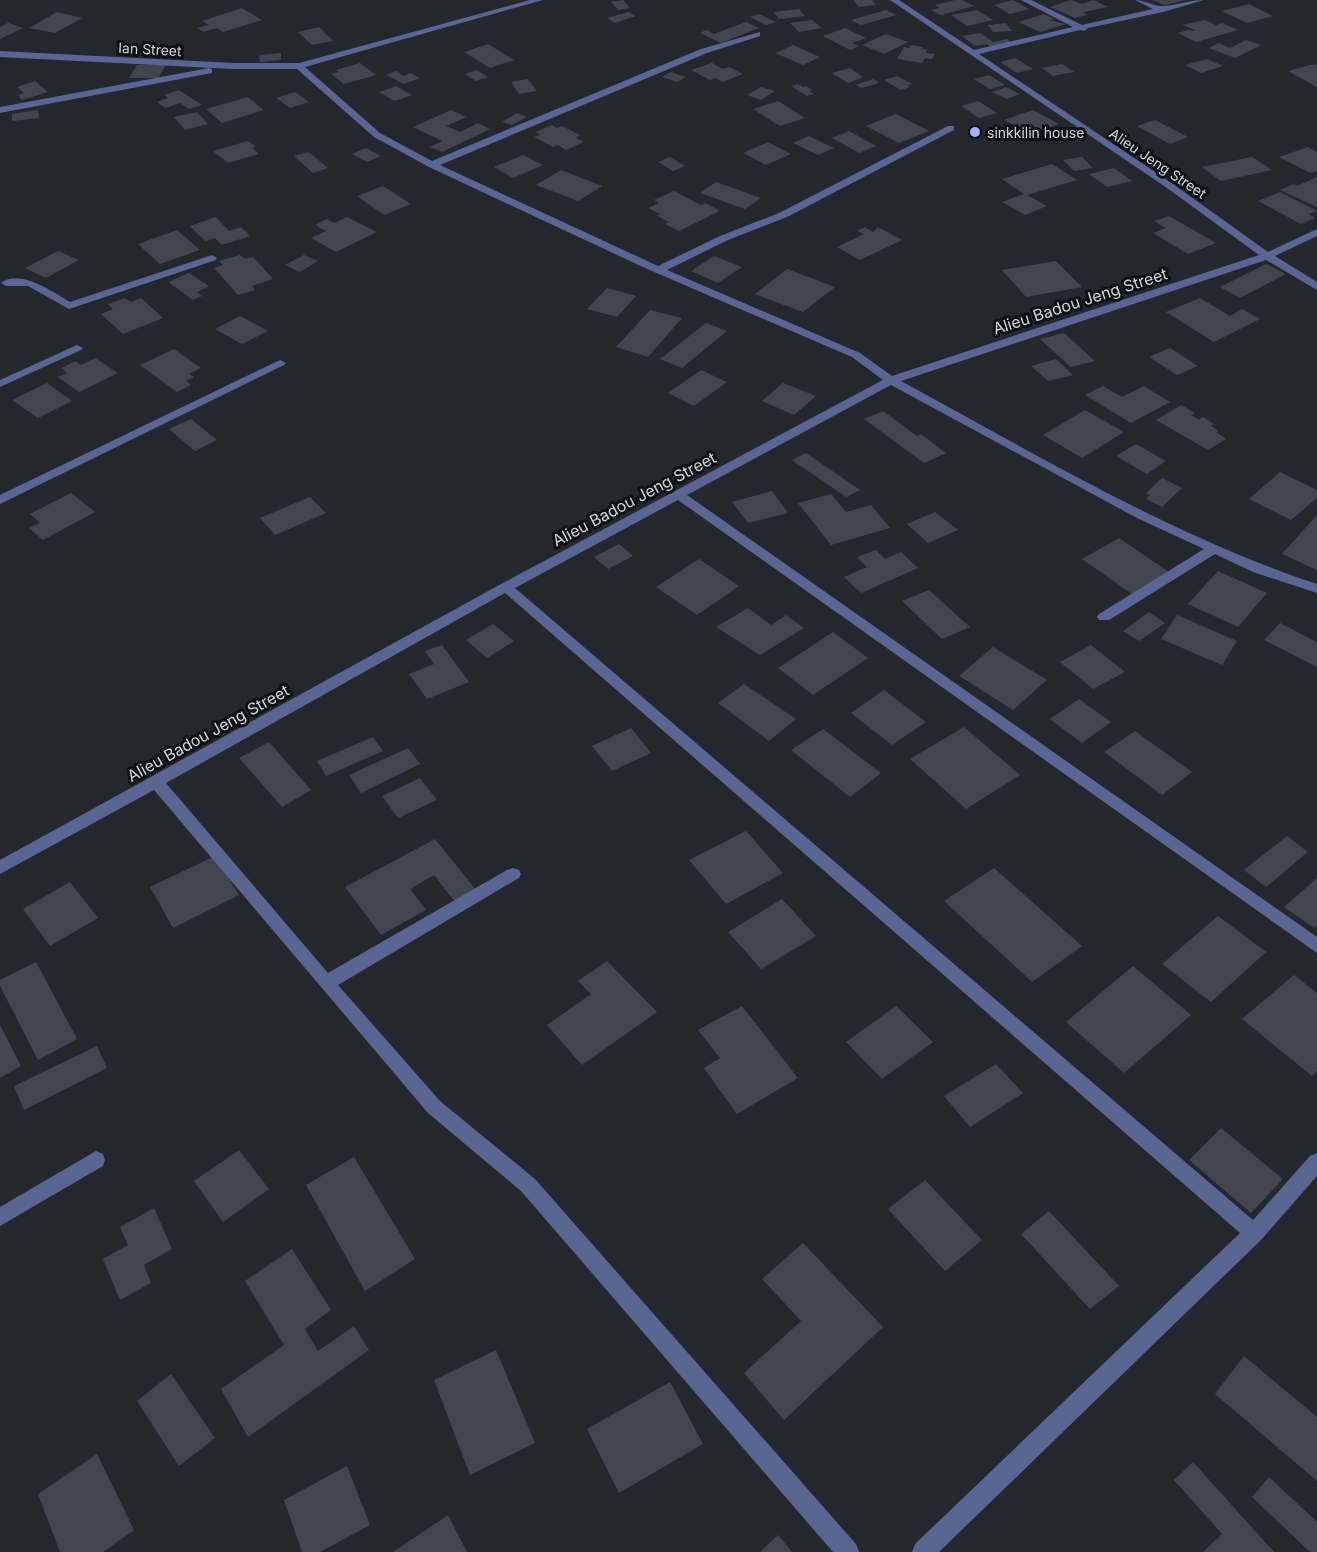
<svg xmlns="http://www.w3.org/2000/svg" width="1317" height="1552" viewBox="0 0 1317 1552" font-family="Inter,sans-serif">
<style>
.building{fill:#43454e}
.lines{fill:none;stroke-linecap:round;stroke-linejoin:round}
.minor{fill:#5b6594;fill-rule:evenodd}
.poi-dot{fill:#a3b2fd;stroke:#0f1014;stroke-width:2}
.labels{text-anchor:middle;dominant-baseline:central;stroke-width:6;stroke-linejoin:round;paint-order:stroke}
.far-street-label{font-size:14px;fill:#d3d4d9;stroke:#0f1014}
.far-poi-label{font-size:14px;fill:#d3d4d9;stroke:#0f1014;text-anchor:start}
.street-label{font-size:16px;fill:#d3d4d9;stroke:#0f1014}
</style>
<rect width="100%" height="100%" fill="#25272f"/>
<g class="building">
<polygon points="623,0 630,8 618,10 611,2"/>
<polygon points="853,0 872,0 876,5 859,7"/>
<polygon points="955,0 962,0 974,6 941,15 931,10 940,8 935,5"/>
<polygon points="1013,0 1029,9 1010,14 994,5"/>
<polygon points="1071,0 1082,4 1093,0 1108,7 1084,12 1086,15 1075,18 1050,7"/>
<polygon points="1152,0 1186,0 1165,5"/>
<polygon points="1249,4 1273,16 1247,23 1222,11"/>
<polygon points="242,8 262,20 223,32 217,28 204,32 197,28 209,25 202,21"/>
<polygon points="799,9 805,16 779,19 774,12"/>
<polygon points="886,10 896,15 861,25 851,20"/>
<polygon points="977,10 993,20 967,26 951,15"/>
<polygon points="57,12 82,18 55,33 29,28"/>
<polygon points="629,12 636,16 615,23 607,18"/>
<polygon points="759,14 776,22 766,25 750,17"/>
<polygon points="1044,14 1054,19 1049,20 1066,24 1040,32 1018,22"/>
<polygon points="812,20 822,28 799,32 790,23"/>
<polygon points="1205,20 1216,25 1222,23 1238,30 1196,42 1178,33 1188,30 1196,31 1183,25"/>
<polygon points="746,22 759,28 721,43 700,33 706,30 714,34"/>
<polygon points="8,23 23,28 0,39 0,27"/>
<polygon points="1006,23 1012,31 993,32 988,25"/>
<polygon points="319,27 333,41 312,45 298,32"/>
<polygon points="845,28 866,38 852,43 859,46 850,50 823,36"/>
<polygon points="981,33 993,42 1007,39 1013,44 992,48 987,44 975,46 962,36"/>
<polygon points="886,34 908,42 884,54 862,45"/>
<polygon points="1246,40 1261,45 1235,58 1209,48 1219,43 1230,48"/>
<polygon points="488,44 514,60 490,68 464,52"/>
<polygon points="793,45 820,57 803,65 775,53"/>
<polygon points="910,45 923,47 922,49 927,50 926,53 935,54 932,59 925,58 922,63 897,59 904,47 909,48"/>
<polygon points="281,53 281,60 260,62 259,55"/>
<polygon points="1015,58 1033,69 1017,73 1000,62"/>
<polygon points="1207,59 1223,66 1201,73 1185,65"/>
<polygon points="360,63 376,75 344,84 331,74 339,72 336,70"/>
<polygon points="712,63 723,69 729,67 743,74 723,82 716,78 710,80 691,70"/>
<polygon points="1062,64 1074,72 1053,76 1042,68"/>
<polygon points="1314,64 1317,65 1317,87 1288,71"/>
<polygon points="137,65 166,65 158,78 129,78"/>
<polygon points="850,68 863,77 848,83 832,73"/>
<polygon points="477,70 488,77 476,81 465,74"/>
<polygon points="396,71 404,76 410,73 420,78 404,84 386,75"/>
<polygon points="671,72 686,77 677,82 662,77"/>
<polygon points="989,75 1005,85 990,89 974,79"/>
<polygon points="897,76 912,84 907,85 910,87 901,90 884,80"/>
<polygon points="528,79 537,91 519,94 511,82"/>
<polygon points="873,79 879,83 862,88 856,85"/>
<polygon points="35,81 48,92 22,100 18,95 24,93 17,87"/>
<polygon points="798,84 803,87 806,86 813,90 809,91 814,94 807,96 791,86"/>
<polygon points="396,86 412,95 395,101 379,92"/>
<polygon points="761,87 775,91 761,100 747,95"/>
<polygon points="1006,87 1020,94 1007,99 992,92"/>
<polygon points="179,90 202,105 189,109 180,103 165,108 157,102 168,98 164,95"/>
<polygon points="295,92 309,102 290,108 276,98"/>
<polygon points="248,97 264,110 222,123 206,109"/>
<polygon points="778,101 805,118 780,126 753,109"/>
<polygon points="978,101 997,113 979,118 961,106"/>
<polygon points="38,110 39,118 12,121 12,114"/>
<polygon points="451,110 466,117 446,126 460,132 478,123 490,129 442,152 430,147 442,141 413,127"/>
<polygon points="1033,110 1059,124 1030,134 1004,120"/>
<polygon points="197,112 208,124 185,130 174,117"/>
<polygon points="517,113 527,117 512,125 502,122"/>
<polygon points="896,114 929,131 899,143 866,126"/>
<polygon points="1155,120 1188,137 1170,144 1137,126"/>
<polygon points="552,125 557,128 562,126 580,135 576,138 584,142 566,150 558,145 553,147 534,137 540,135 535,132"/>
<polygon points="849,131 876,146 859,153 832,138"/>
<polygon points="809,136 834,148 818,155 793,143"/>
<polygon points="248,141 256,147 252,148 259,154 228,163 213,151"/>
<polygon points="768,142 791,154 766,165 743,153"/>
<polygon points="1308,147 1317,152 1317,171 1310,173 1279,157"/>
<polygon points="366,148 381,156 367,162 352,154"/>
<polygon points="309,152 328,168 313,173 294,156"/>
<polygon points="523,155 543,165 513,178 494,167"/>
<polygon points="670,157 685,166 673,171 658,162"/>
<polygon points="1082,157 1093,168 1074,171 1063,160"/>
<polygon points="1252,157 1272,170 1221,181 1202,167"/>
<polygon points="1052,164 1077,180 1027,195 1047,206 1025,215 1002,202 1024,194 1002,179"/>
<polygon points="1114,168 1132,181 1107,187 1089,174"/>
<polygon points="561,170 602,186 578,201 536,185"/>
<polygon points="1317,177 1317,207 1280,190 1294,184 1297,186"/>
<polygon points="716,182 761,198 745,209 700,193"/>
<polygon points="383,186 411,204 384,215 357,196"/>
<polygon points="674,191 701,205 705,203 720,211 679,231 665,224 669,222 656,215 660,214 648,208 659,203 654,200"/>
<polygon points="1280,192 1317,211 1309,214 1315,218 1301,224 1258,201"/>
<polygon points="1169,216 1216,243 1188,254 1153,233 1166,228 1154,221"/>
<polygon points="216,217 229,231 241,227 250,236 222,245 215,238 205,241 190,226"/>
<polygon points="347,217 377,232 336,252 311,238 326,231 315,225 327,219 334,223"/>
<polygon points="865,227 873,232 878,227 902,240 860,260 837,247 864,234 857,231"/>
<polygon points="177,230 200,250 160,264 138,244"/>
<polygon points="58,251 79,260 46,278 25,268"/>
<polygon points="240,255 244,259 253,257 273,279 252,286 255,290 238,295 214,268 223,265 219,261"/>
<polygon points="304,255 318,261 300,272 285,265"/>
<polygon points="714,256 742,267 718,283 691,271"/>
<polygon points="1056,261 1082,287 1026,297 1002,270"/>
<polygon points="1266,264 1286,274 1240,298 1220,287"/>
<polygon points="787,269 835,287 803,312 755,294"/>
<polygon points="189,273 209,286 197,292 202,296 193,300 168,282"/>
<polygon points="607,288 636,296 617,317 587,309"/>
<polygon points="125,298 131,302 141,298 163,318 123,334 101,314 113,309 108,304"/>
<polygon points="1200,298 1230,316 1242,309 1260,319 1214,342 1166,312"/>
<polygon points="650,310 682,318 648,357 616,347"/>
<polygon points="240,316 268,331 242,344 215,329"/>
<polygon points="706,323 727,331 682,368 660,359"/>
<polygon points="1064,333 1095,361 1071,367 1040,339"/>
<polygon points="1170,348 1198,366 1177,375 1149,357"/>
<polygon points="174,349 201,368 189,374 194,377 186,381 191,385 177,392 140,365"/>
<polygon points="95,358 118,373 79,392 58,377 67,373 61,368 76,361 81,365"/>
<polygon points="1056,359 1073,375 1048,381 1031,366"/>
<polygon points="701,370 727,382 694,406 668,393"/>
<polygon points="47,383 72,401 38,418 12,400"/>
<polygon points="783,383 816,396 794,415 762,401"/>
<polygon points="1103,386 1122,397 1144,386 1170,402 1131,423 1085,395"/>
<polygon points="1181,405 1195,413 1191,415 1199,420 1203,417 1214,424 1211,426 1219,431 1216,432 1226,439 1208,450 1156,420"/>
<polygon points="1085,410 1124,432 1082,458 1043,435"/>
<polygon points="883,411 917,436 921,434 946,453 924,463 864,419"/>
<polygon points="191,419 217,440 195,451 169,429"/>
<polygon points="1136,444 1166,461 1147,474 1116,456"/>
<polygon points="806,453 860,490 846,497 792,460"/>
<polygon points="1280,472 1317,490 1317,498 1291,520 1249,499"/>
<polygon points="1162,478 1182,488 1162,507 1146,499 1150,495 1146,493"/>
<polygon points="772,491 788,513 748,523 732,502"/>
<polygon points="71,493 95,512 43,540 29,528 40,523 30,514"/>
<polygon points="831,494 846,512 871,505 890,528 831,545 798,503"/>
<polygon points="310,497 326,513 275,535 260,518"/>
<polygon points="935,512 958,530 928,543 907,524"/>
<polygon points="1317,515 1317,570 1282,554"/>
<polygon points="1119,538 1169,572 1132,594 1082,559"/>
<polygon points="619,544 633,556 608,569 594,557"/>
<polygon points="876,550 885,559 901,552 918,568 861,593 844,577 867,567 857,557"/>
<polygon points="699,559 739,586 697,615 656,587"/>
<polygon points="1218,571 1267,593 1238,627 1188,604"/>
<polygon points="929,590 970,627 942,639 902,601"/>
<polygon points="748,608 771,625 786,615 804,628 760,655 716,627"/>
<polygon points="1149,612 1165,623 1139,641 1123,631"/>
<polygon points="1177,615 1237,641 1222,665 1161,639"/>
<polygon points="1280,623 1317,642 1317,667 1264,640"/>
<polygon points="493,624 514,641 487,658 466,640"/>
<polygon points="833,632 868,658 813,695 778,668"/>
<polygon points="442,645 469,682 427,699 409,674 434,664 425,651"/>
<polygon points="1091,645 1125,672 1093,689 1060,662"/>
<polygon points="993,647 1047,680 1013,710 959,676"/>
<polygon points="744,684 796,719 769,741 718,703"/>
<polygon points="884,690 926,722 892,745 851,713"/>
<polygon points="1079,699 1111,722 1082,743 1050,719"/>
<polygon points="964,727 1020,775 966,809 910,759"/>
<polygon points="631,728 651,753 612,771 592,746"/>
<polygon points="823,729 881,773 850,797 791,750"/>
<polygon points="1135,731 1192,772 1162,795 1104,752"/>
<polygon points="373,737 383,751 326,776 317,761"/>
<polygon points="269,742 311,790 282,807 239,758"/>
<polygon points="408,748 420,764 361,793 349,775"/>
<polygon points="420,778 437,800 398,818 382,796"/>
<polygon points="746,831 783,873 726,904 689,860"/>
<polygon points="1287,836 1308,852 1266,887 1244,870"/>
<polygon points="435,839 476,890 455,902 434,875 410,889 426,910 381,935 345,887"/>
<polygon points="215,856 239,895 173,928 150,887"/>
<polygon points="994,868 1082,946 1032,982 944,901"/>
<polygon points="1317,878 1317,925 1314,928 1284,907"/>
<polygon points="70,882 98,918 50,946 23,909"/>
<polygon points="782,899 816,936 761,969 728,932"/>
<polygon points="1218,916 1266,952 1211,1002 1162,964"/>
<polygon points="607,961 657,1012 582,1065 547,1025 591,994 578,981"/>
<polygon points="36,962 77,1039 38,1060 0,986 0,980"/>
<polygon points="1133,966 1191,1015 1124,1073 1066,1022"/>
<polygon points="1294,975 1317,993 1317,1071 1312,1076 1242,1019"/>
<polygon points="742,1006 798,1078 737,1114 704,1068 720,1058 698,1030"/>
<polygon points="896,1006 933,1042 882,1079 846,1042"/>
<polygon points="0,1025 21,1066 0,1078"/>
<polygon points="97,1046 107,1068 24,1110 14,1086"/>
<polygon points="996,1064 1023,1093 970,1127 944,1096"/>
<polygon points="1221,1128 1283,1179 1251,1213 1189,1160"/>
<polygon points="239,1150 269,1189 223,1222 194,1181"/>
<polygon points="354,1157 415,1259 365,1291 306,1185"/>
<polygon points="925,1180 982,1240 945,1271 888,1209"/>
<polygon points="154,1208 172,1249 144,1265 151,1283 120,1300 103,1259 128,1245 120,1227"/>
<polygon points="1049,1211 1119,1286 1090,1309 1021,1234"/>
<polygon points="803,1243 883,1327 784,1420 744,1373 801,1321 762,1279"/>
<polygon points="292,1249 331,1310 305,1329 318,1351 354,1326 369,1350 248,1437 221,1389 284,1345 245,1281"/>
<polygon points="496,1350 535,1443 470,1475 434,1380"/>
<polygon points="1244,1356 1317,1417 1317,1481 1215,1394"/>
<polygon points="171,1374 215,1438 179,1466 137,1401"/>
<polygon points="670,1382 703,1444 619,1493 587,1429"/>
<polygon points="97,1454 134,1530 103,1552 60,1552 38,1494"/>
<polygon points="1193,1462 1274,1552 1203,1552 1222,1534 1174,1480"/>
<polygon points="347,1466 370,1525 320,1552 302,1552 284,1500"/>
<polygon points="1269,1477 1317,1522 1317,1552 1310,1552 1252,1497"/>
<polygon points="448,1515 467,1552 393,1552"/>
<polygon points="778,1535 792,1552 760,1552"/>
</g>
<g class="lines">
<g class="minor">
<path d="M530,0H543L305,67L380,133L432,161L701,49L760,32V36L707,53L440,165L658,266L720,236L779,213L948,126H954V130L787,217L728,240L667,270L860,353L892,376L1259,255L1167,188L890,0H899L974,50L1073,27L1021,0H1031L1082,25L1153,9L1135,0C1145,0 1155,7 1164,6C1178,5 1190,0 1204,0L1163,12L1088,28L1084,31L1080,30L979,54L1173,184L1268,252L1317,229V236L1275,256L1317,282V290L1266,260L901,381C1036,454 1170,535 1317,584V593L1253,572L1215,554L1109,620H1099L1097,617L1099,614L1204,549L1137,518L891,385L687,495L1317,937V953L678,500L515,588L1253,1220L1310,1156L1317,1153V1176L1261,1240L939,1552H912L915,1544L1240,1233L505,593L166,783L328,973L507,870L513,868L519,870L521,874L519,878L338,985L440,1101L535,1179L856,1544L859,1552H833L521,1191L428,1113L154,790L0,874V860L501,584L883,380L852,357L645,268L429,167L374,137L297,69H233L0,57V51L233,63H299Z"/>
<polygon points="209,68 212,69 212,73 0,113 0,107"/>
<path d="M212,255L217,258L216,260L69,309L28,286H6L1,283C20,268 53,292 70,302Z"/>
<polygon points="77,345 83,348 81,350 0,387 0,380"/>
<polygon points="280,360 286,363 284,365 0,504 0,495"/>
<polygon points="96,1151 103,1154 105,1160 103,1166 0,1226 0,1207"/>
</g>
</g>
<circle class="poi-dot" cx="975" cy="132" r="6"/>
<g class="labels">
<g class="far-street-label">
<text transform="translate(150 49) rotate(3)">Ian Street</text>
<text transform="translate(1158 163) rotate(34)">Alieu Jeng Street</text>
</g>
<g class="far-poi-label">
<text x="987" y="132">sinkkilin house</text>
</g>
<g class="street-label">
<text transform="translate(1080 301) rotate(-18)">Alieu Badou Jeng Street</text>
<text transform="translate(634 499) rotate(-28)">Alieu Badou Jeng Street</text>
<text transform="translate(208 733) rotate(-29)">Alieu Badou Jeng Street</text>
</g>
</g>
</svg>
